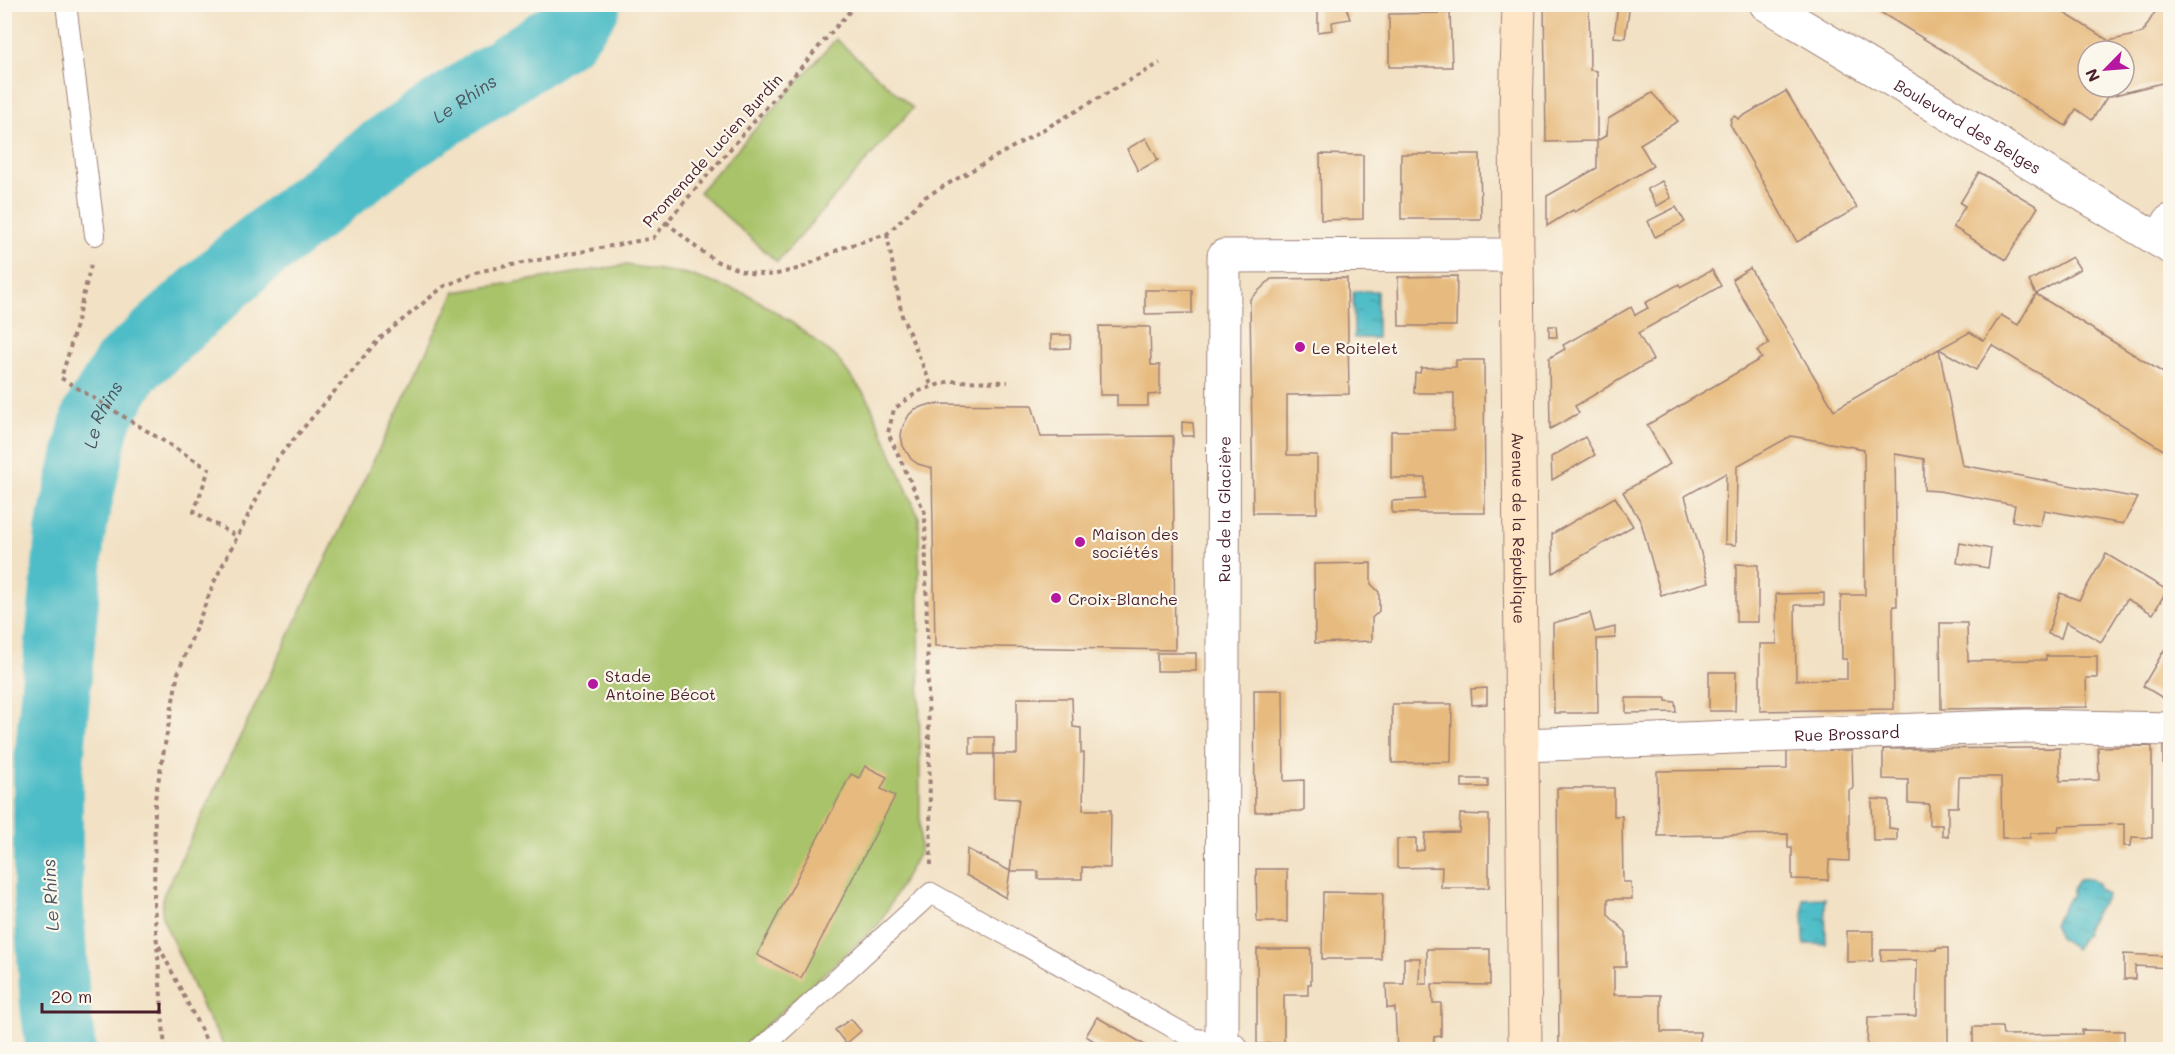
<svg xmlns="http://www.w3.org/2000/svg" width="2175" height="1054" viewBox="0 0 2175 1054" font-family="Mali,sans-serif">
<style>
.pitch{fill:#a8c369;stroke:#79714a;stroke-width:1.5}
.water{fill:url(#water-ripples);stroke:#4c6e79;stroke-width:1.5}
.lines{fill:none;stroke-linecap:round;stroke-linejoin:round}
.river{stroke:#4fbdc7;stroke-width:70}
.building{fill:#e7bb7f;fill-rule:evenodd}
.service-casing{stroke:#9e8078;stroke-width:22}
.minor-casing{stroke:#9e8078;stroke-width:35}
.tertiary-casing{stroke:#9e8078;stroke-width:35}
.secondary-casing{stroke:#9e8078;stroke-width:35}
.path{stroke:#9e8078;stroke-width:4;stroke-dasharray:4.5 4.5;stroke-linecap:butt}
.service{stroke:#fff;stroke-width:20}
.minor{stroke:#fff;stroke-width:33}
.tertiary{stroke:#fff;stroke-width:33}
.secondary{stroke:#fde5c5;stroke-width:33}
.poi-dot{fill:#b5179e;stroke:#fbf7ec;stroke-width:2}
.labels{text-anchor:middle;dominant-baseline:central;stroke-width:4.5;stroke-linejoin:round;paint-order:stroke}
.street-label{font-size:16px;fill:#4a1f2b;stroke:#fbf7ec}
.poi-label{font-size:16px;fill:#4a1f2b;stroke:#fbf7ec;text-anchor:start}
.water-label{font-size:18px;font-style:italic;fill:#4c5662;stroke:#fbf7ec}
</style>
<defs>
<pattern id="water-ripples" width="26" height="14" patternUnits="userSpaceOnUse" patternTransform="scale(1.5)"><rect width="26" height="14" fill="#4fbdc7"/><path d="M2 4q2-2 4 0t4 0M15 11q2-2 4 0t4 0" fill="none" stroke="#4499a2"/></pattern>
</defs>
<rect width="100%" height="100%" fill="#fbf7ec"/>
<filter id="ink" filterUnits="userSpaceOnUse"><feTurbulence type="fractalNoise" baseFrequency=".0167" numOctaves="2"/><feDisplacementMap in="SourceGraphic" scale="12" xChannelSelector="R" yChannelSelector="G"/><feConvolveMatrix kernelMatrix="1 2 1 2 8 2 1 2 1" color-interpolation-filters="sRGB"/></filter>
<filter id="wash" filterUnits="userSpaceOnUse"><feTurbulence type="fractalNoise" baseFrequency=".008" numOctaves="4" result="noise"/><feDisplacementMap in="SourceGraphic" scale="24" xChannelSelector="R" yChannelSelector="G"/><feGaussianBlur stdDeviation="1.35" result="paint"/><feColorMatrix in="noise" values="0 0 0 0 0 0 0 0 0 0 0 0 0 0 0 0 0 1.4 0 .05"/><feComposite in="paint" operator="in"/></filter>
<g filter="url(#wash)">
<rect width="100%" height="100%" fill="#f2e1c4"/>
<g class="pitch">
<polygon points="836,39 913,108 777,262 699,192"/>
<polygon points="625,265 687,274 749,295 790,321 836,357 868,399 919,518 920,851 879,924 740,1049 226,1049 204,1011 162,917 163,896 455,292"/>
</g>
<g class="water">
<polygon points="1353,291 1377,291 1377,338 1354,338"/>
<polygon points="2090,878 2098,884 2099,889 2107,895 2085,929 2086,933 2075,949 2059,937 2053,924 2072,894 2072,889 2079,879"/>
<polygon points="1825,898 1826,944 1804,944 1803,899"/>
</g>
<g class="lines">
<path class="river" id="s1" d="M61,1050L55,1005L48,890V773L70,534L96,418L127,367L246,259L380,154L564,33L586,4"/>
</g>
<g id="blocks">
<g class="building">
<polygon points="1318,4 1345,4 1350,19 1332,22 1333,30 1318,32"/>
<polygon points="1544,4 1589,4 1590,70 1597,71 1597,141 1546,142"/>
<polygon points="1618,4 1630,4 1625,38 1614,37"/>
<path d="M1867,4H2050L2109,41L2142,33L2160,4H2170V81L2107,97L2092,120L2076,109L2066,126ZM2088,51H2124V87H2088Z"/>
<polygon points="1450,13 1452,67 1389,67 1389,14"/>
<polygon points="1786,91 1857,208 1797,242 1730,124 1731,122 1730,119 1735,116 1738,119"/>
<polygon points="1652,93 1678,121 1640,144 1653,166 1575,212 1573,210 1547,226 1547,196 1597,168 1597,141 1607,135 1608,119"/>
<polygon points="1146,138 1158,160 1138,171 1127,149"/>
<polygon points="1320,154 1363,155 1363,219 1321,220"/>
<polygon points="1401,154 1480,154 1481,219 1401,219"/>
<polygon points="1979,172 2038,207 2006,260 1953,227 1965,206 1960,203"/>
<polygon points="1662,181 1671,198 1657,206 1647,189"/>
<polygon points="1676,207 1685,222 1655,237 1648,221"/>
<polygon points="2072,257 2080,269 2036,294 2029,281"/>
<polygon points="1750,268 1834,410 1939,349 1962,465 2138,498 2123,524 2044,510 2040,526 2012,521 2015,505 1939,491 1924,490 1924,459 1895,454 1897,606 1893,606 1894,709 1760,711 1760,644 1777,644 1776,594 1824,593 1824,605 1795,605 1796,680 1847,679 1847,659 1842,659 1841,595 1865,595 1864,449 1791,436 1737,466 1736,545 1725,544 1726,473 1685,496 1709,582 1661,595 1641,522 1623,492 1670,464 1647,425 1762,358 1757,351 1769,344 1732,279"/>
<polygon points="1712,270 1721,286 1638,333 1653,360 1575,406 1579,413 1550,429 1549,358 1565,349 1563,345 1631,307 1635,315 1648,308 1645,303 1679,284 1680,287"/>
<polygon points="1457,276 1456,326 1399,326 1398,277"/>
<polygon points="1347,278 1349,394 1287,395 1287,455 1317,455 1317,513 1253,513 1250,299 1271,279"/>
<polygon points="1145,290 1192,290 1192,313 1145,314"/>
<polygon points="2036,294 2170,377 2170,442 2165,451 1992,345 1976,370 1939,349 1970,332 1984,341 2001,315 2018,325"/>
<polygon points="1099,326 1150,327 1151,365 1160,365 1160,394 1148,395 1148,406 1117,406 1117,395 1100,395"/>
<polygon points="1549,326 1556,326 1557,337 1549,337"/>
<polygon points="1051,335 1071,335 1070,348 1051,349"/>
<polygon points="1456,360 1484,360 1485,513 1392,513 1392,501 1425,499 1425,478 1391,478 1391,431 1454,430 1454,393 1414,393 1415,373 1420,373 1421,368 1456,367"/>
<polygon points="931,404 1032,405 1041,437 1173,436 1175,650 935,646 932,468 918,464 911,459 903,446 901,435 903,426 909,415 915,409"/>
<polygon points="1182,422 1193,423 1194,436 1182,436"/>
<polygon points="1585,437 1595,455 1552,480 1551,457"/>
<polygon points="1615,497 1633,526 1553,573 1552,534"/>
<polygon points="1960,543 1991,549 1988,568 1957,563"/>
<polygon points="2106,554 2167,590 2153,614 2127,599 2101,642 2066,622 2061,638 2048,634 2060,593 2079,600"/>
<polygon points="1371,563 1371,584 1379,592 1379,611 1372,618 1372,641 1315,643 1314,564"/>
<polygon points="1736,564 1758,565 1758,622 1736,622"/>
<polygon points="1590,613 1595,632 1615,627 1615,638 1597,639 1598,713 1554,713 1553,623"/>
<polygon points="1940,623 1967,623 1968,661 2046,660 2046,656 2097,656 2097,678 2086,678 2087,707 1941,709"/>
<polygon points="2170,640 2170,687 2163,698 2143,686"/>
<rect x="1157" y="653" width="39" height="18"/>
<polygon points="1709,672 1736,672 1735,711 1709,711"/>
<polygon points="1487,688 1487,704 1472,705 1471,689"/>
<polygon points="1254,690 1283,690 1284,781 1304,780 1304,811 1255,812"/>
<polygon points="1017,698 1072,698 1073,727 1081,728 1081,753 1084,753 1083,810 1111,810 1110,868 1082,867 1082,879 1038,879 1038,871 1010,871 1006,898 966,875 967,849 1010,871 1019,799 994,798 994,754 1017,754"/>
<polygon points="1626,698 1666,698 1666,701 1675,702 1676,712 1626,713"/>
<polygon points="1392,704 1452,704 1451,762 1392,763"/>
<rect x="970" y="737" width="24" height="17"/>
<polygon points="2152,746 2152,838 2132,837 2131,846 2124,846 2124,824 2059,826 2058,832 2030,833 2030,838 2002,838 2001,777 1959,777 1958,807 1948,807 1948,836 1942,835 1942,825 1929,825 1929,804 1908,803 1908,780 1883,779 1883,749 2060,748 2060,781 2099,780 2098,747"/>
<rect x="2163" y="746" width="7" height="18"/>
<polygon points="1787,750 1852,750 1853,789 1849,790 1849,861 1829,860 1828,880 1792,879 1792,848 1788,848 1788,834 1658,836 1657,771 1787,769"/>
<polygon points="865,766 887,777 881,789 895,796 801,978 757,955 851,774 859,778"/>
<rect x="1462" y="779" width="26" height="8"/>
<polygon points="1557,788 1614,788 1614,816 1622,816 1623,882 1631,882 1632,899 1608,899 1608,915 1626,932 1626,967 1614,967 1614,995 1661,995 1661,1032 1700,1032 1700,1050 1559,1050"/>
<polygon points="1872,799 1889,800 1889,828 1897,829 1897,841 1873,841"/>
<polygon points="1460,814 1489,815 1489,888 1441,888 1442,867 1397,868 1397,839 1416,838 1416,851 1424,850 1425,833 1459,832"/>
<polygon points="1256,869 1287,869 1287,922 1257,922"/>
<polygon points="1323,892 1383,893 1381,959 1322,959"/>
<polygon points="1847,931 1873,931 1873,961 1847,962"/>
<polygon points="1936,948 1948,948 1948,1049 1867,1050 1868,1017 1916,1016 1917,960 1881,961 1881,950 1936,950"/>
<polygon points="1257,949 1311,949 1311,984 1308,984 1308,995 1284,995 1284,1043 1257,1044"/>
<polygon points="1427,949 1490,949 1490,985 1432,984 1433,1003 1441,1003 1441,1036 1434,1037 1433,1050 1397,1050 1395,1008 1387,1008 1386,984 1404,984 1404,958 1420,958 1419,984 1427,984"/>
<polygon points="2165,950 2170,950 2170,968 2135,966 2135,979 2124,979 2124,954 2165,956"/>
<polygon points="1097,1017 1135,1039 1153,1050 1108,1050 1086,1036"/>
<polygon points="851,1019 861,1031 846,1044 835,1030"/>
<polygon points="1973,1027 2002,1027 2003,1035 2082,1034 2082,1030 2124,1031 2124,1050 1973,1049"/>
</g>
</g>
</g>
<g filter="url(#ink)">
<use href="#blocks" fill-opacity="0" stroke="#9e8078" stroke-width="1.5"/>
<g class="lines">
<defs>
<g id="service">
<polyline points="66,4 95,235"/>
<polyline points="760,1050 931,893 1192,1038 1222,1043"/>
</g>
<g id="minor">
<polyline points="2158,240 2170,221"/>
<path id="s2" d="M1523,745L2026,726L2170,729"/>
<path id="s3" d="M1232,1050L1222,1043L1224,256L1517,255"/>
</g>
<g id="tertiary">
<path id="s4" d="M1766,4L2170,247"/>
</g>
<g id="secondary">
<path id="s5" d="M1519,4L1516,110L1517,255L1525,1050"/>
</g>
</defs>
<use href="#service" class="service-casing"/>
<use href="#minor" class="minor-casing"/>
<use href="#tertiary" class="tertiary-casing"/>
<use href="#secondary" class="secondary-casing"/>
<g class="path">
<polyline points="666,222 698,249 718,262 748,273 773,275 801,268 842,248 887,234 925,197 1160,63"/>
<polyline points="887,234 902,316 932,387"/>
<polyline points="91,265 69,352 61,378 209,469 194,512 238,537"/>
<polyline points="931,865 925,513 888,433 894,409 919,391 950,381 1008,382"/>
<polyline points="159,946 211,1050"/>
<polyline points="165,1050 154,904 155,799 178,673 215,580 277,459 379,339 443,287 481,271 653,238 856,4"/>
</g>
<use href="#service" class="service"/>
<use href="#minor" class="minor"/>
<use href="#tertiary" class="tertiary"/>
<use href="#secondary" class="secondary"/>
</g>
</g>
<g class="poi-dot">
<circle cx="1300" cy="347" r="6"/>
<circle cx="1080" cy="542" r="6"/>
<circle cx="1056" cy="598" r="6"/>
<circle cx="593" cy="684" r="6"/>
</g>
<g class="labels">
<g class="street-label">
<text stroke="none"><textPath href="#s4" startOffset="236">Boulevard des Belges</textPath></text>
<text transform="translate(712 150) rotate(-48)">Promenade Lucien Burdin</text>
<text stroke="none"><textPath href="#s3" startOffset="546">Rue de la Glacière</textPath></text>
<text stroke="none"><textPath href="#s5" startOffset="524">Avenue de la République</textPath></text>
<text stroke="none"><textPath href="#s2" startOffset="324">Rue Brossard</textPath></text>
</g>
<g class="poi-label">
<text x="1312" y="347">Le Roitelet</text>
<text x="1092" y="533">Maison des<tspan x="1092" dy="18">sociétés</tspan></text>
<text x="1068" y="598">Croix-Blanche</text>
<text x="605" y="675">Stade<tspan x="605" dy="18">Antoine Bécot</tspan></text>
</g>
<g class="water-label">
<text stroke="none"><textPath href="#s1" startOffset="1128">Le Rhins</textPath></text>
<text stroke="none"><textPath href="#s1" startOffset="642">Le Rhins</textPath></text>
<text transform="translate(50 895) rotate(-93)">Le Rhins</text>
</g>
</g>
<rect width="2175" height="1054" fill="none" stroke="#fbf7ec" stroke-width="24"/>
<g transform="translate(2106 69) rotate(245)"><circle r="28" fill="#fbf7ec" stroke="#b4a19f" stroke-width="1.5"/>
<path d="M0-4.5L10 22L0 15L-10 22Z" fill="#b5179e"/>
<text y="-9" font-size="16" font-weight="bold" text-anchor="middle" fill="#4a1f2b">N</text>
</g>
<path d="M42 1003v9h117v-9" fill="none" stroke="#4a1f2b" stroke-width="3"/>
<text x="51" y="1003" font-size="18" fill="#4a1f2b" stroke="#fbf7ec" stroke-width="4.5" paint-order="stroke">20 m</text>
</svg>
